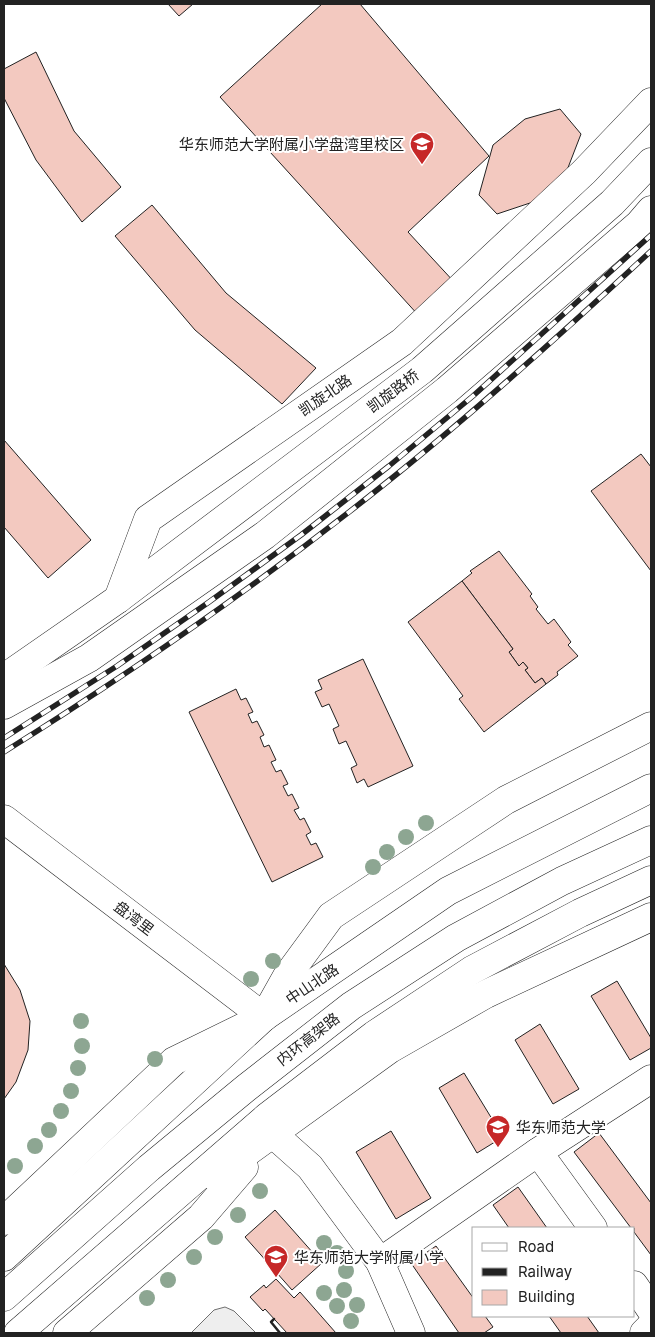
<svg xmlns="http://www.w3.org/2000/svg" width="655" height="1337" viewBox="0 0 655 1337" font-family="Inter,'Noto Sans SC',sans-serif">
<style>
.green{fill:#eee;stroke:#6f6f6f}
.building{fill:#f3c9c0;stroke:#222}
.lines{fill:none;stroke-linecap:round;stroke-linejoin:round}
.minor-casing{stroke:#222;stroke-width:29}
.major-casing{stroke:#222;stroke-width:29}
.highway-casing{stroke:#222;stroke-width:29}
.minor{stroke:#fff;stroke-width:28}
.major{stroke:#fff;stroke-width:28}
.highway{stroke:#fff;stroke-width:28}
.rail-casing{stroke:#222;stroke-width:5.5}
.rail{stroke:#fff;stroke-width:4;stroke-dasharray:11;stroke-linecap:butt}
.wall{stroke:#222;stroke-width:2.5}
.tree{fill:#8da692}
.labels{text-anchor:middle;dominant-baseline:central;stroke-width:4;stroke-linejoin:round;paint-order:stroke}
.poi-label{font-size:15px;fill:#222;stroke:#fff;text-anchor:start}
.street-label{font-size:15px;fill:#222;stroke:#fff}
</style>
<rect width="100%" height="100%" fill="#fff"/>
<polygon class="green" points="225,1307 234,1311 256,1333 191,1333 214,1310"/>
<g class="building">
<polygon points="168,4 193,4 179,16"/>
<polygon points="322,4 360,4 489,156 408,232 456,284 420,317 220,97"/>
<polygon points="36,52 74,131 121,187 82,222 36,160 4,98 4,69"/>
<polygon points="560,109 581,134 564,178 536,201 497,214 479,195 493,145 525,119"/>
<polygon points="152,205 226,293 316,368 282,404 195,330 115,236"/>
<polygon points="4,440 91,540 48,578 4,527"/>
<polygon points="641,454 651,467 651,571 591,491"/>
<polygon points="499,551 532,594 530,596 538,607 536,609 548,624 554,619 571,642 568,645 578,656 557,672 558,675 546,684 542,678 535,683 525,670 528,668 523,662 519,666 509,652 513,649 462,581 472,573 470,571"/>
<polygon points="462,581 513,649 509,652 519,666 523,662 528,668 525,670 535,683 542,678 546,684 484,732 459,699 463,696 408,622"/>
<polygon points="363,659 413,766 368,787 364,779 357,783 351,768 357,765 346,741 339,744 333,729 339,726 329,704 322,707 315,692 322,689 318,680"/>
<polygon points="236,689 241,700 246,698 253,712 248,714 252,723 257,721 264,735 260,737 264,747 269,745 276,760 271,762 276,772 281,770 288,784 283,786 288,796 292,794 299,808 294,810 300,820 304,818 311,832 306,835 311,845 316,843 323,857 272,882 189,712"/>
<polygon points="4,964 20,990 30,1021 28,1050 16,1082 4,1099"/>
<polygon points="617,981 651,1038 651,1048 630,1060 591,996"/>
<polygon points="540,1024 579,1089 553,1104 515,1040"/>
<polygon points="464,1073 503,1137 477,1153 439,1088"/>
<polygon points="391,1131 431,1198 396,1219 356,1152"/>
<polygon points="599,1133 651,1203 651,1255 634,1232 634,1228 631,1228 574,1152"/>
<polygon points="518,1187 547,1228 509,1228 493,1205"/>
<polygon points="275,1210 322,1263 292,1290 245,1237"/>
<polygon points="436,1246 474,1299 474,1316 485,1316 493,1327 484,1333 459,1333 411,1263"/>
<polygon points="276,1279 294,1298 300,1292 336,1333 287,1333 265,1309 263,1311 250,1297 264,1285 266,1288"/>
<polygon points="549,1316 587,1316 599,1333 561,1333"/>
</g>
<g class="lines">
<defs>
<g id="minor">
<polyline points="118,599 148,519 402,342 584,172 651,102"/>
<polyline points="4,678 118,599 422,370 612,203 651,162"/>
<polyline points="4,705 89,658 265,535 447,390 639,224 651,210"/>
<polyline points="4,819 264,1017"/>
<polyline points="273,1134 310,1167 380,1262 411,1333"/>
<polyline points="538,1152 593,1228"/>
<polyline points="380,1262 538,1152 651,1079"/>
<polyline points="634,1285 651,1310"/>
<polyline points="644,1333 651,1326"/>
</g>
<g id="major">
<polyline points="214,1176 390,1049 486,994 651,917"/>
<polyline points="4,1221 174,1061 264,1017 448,891 651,788"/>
<polyline points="4,1257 264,1017 287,976 331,916 506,800 651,726"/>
<polyline points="67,1333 201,1217 244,1167"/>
</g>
<g id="highway">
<polyline points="4,1297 149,1168 246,1088 351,1006 456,938 562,881 651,840"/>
<polyline points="18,1333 268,1116 374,1035 472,970 580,913 651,880"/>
</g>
</defs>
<use href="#minor" class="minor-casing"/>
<use href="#major" class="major-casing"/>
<use href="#highway" class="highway-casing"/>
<use href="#minor" class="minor"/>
<use href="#major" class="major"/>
<use href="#highway" class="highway"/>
<defs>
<g id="rail">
<polyline points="4,738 117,666 209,602 301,535 389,466 473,396 651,235"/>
<path d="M4,752C140,667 272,575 397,474C485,403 569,327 651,251"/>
</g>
</defs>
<use href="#rail" class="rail-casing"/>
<use href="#rail" class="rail"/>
<polyline class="wall" points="274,1319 271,1322 280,1333"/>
</g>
<g class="tree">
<circle cx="426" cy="823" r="8"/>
<circle cx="406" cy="837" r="8"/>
<circle cx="387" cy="852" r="8"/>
<circle cx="373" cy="867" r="8"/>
<circle cx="273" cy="961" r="8"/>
<circle cx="251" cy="979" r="8"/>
<circle cx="81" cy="1021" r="8"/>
<circle cx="82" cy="1046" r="8"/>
<circle cx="155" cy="1059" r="8"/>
<circle cx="78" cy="1068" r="8"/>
<circle cx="71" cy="1091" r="8"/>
<circle cx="61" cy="1111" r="8"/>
<circle cx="49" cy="1130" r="8"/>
<circle cx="35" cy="1146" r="8"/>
<circle cx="15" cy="1166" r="8"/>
<circle cx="260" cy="1191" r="8"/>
<circle cx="238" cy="1215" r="8"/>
<circle cx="215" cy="1237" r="8"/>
<circle cx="324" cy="1243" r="8"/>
<circle cx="337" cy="1253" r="8"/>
<circle cx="194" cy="1257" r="8"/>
<circle cx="346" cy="1271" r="8"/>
<circle cx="168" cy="1280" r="8"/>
<circle cx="344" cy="1290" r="8"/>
<circle cx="324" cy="1293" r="8"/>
<circle cx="147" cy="1298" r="8"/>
<circle cx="357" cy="1305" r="8"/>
<circle cx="337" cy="1306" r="8"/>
<circle cx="351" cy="1321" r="8"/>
</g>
<defs>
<symbol id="school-pin" viewBox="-11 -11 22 30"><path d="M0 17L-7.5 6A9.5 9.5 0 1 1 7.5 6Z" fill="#c62828" stroke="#fff"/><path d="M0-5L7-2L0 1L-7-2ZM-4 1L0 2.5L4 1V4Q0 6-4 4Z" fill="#fff"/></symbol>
<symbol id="university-pin" viewBox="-11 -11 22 30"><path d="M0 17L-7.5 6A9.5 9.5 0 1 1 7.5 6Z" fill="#c62828" stroke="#fff"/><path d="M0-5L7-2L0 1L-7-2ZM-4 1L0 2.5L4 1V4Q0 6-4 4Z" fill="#fff"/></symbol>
</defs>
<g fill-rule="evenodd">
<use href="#school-pin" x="408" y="130" width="28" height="38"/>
<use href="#university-pin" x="484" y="1113" width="28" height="38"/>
<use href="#school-pin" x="262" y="1243" width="28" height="38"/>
</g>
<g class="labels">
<g class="poi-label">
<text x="404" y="144" text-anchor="end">华东师范大学附属小学盘湾里校区</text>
<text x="516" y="1127">华东师范大学</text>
<text x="294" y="1257">华东师范大学附属小学</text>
</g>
<g class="street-label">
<text transform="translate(393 391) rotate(-37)">凯旋路桥</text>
<text transform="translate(325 395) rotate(-35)">凯旋北路</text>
<text transform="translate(134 918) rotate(37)">盘湾里</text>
<text transform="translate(312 984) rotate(-34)">中山北路</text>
<text transform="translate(308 1039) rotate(-38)">内环高架路</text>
</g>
</g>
<rect width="655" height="1337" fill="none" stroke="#222222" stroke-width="10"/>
<rect x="472" y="1227" width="162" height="90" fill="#ffffff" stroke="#a7a7a7"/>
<rect x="482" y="1243" width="25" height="8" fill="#ffffff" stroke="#a7a7a7"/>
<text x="518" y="1252" font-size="15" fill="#222222">Road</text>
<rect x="482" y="1268" width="25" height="8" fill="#222222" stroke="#a7a7a7"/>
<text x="518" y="1277" font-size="15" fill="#222222">Railway</text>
<rect x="482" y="1290" width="25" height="15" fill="#f3c9c0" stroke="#a7a7a7"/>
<text x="518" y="1302" font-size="15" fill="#222222">Building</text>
</svg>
